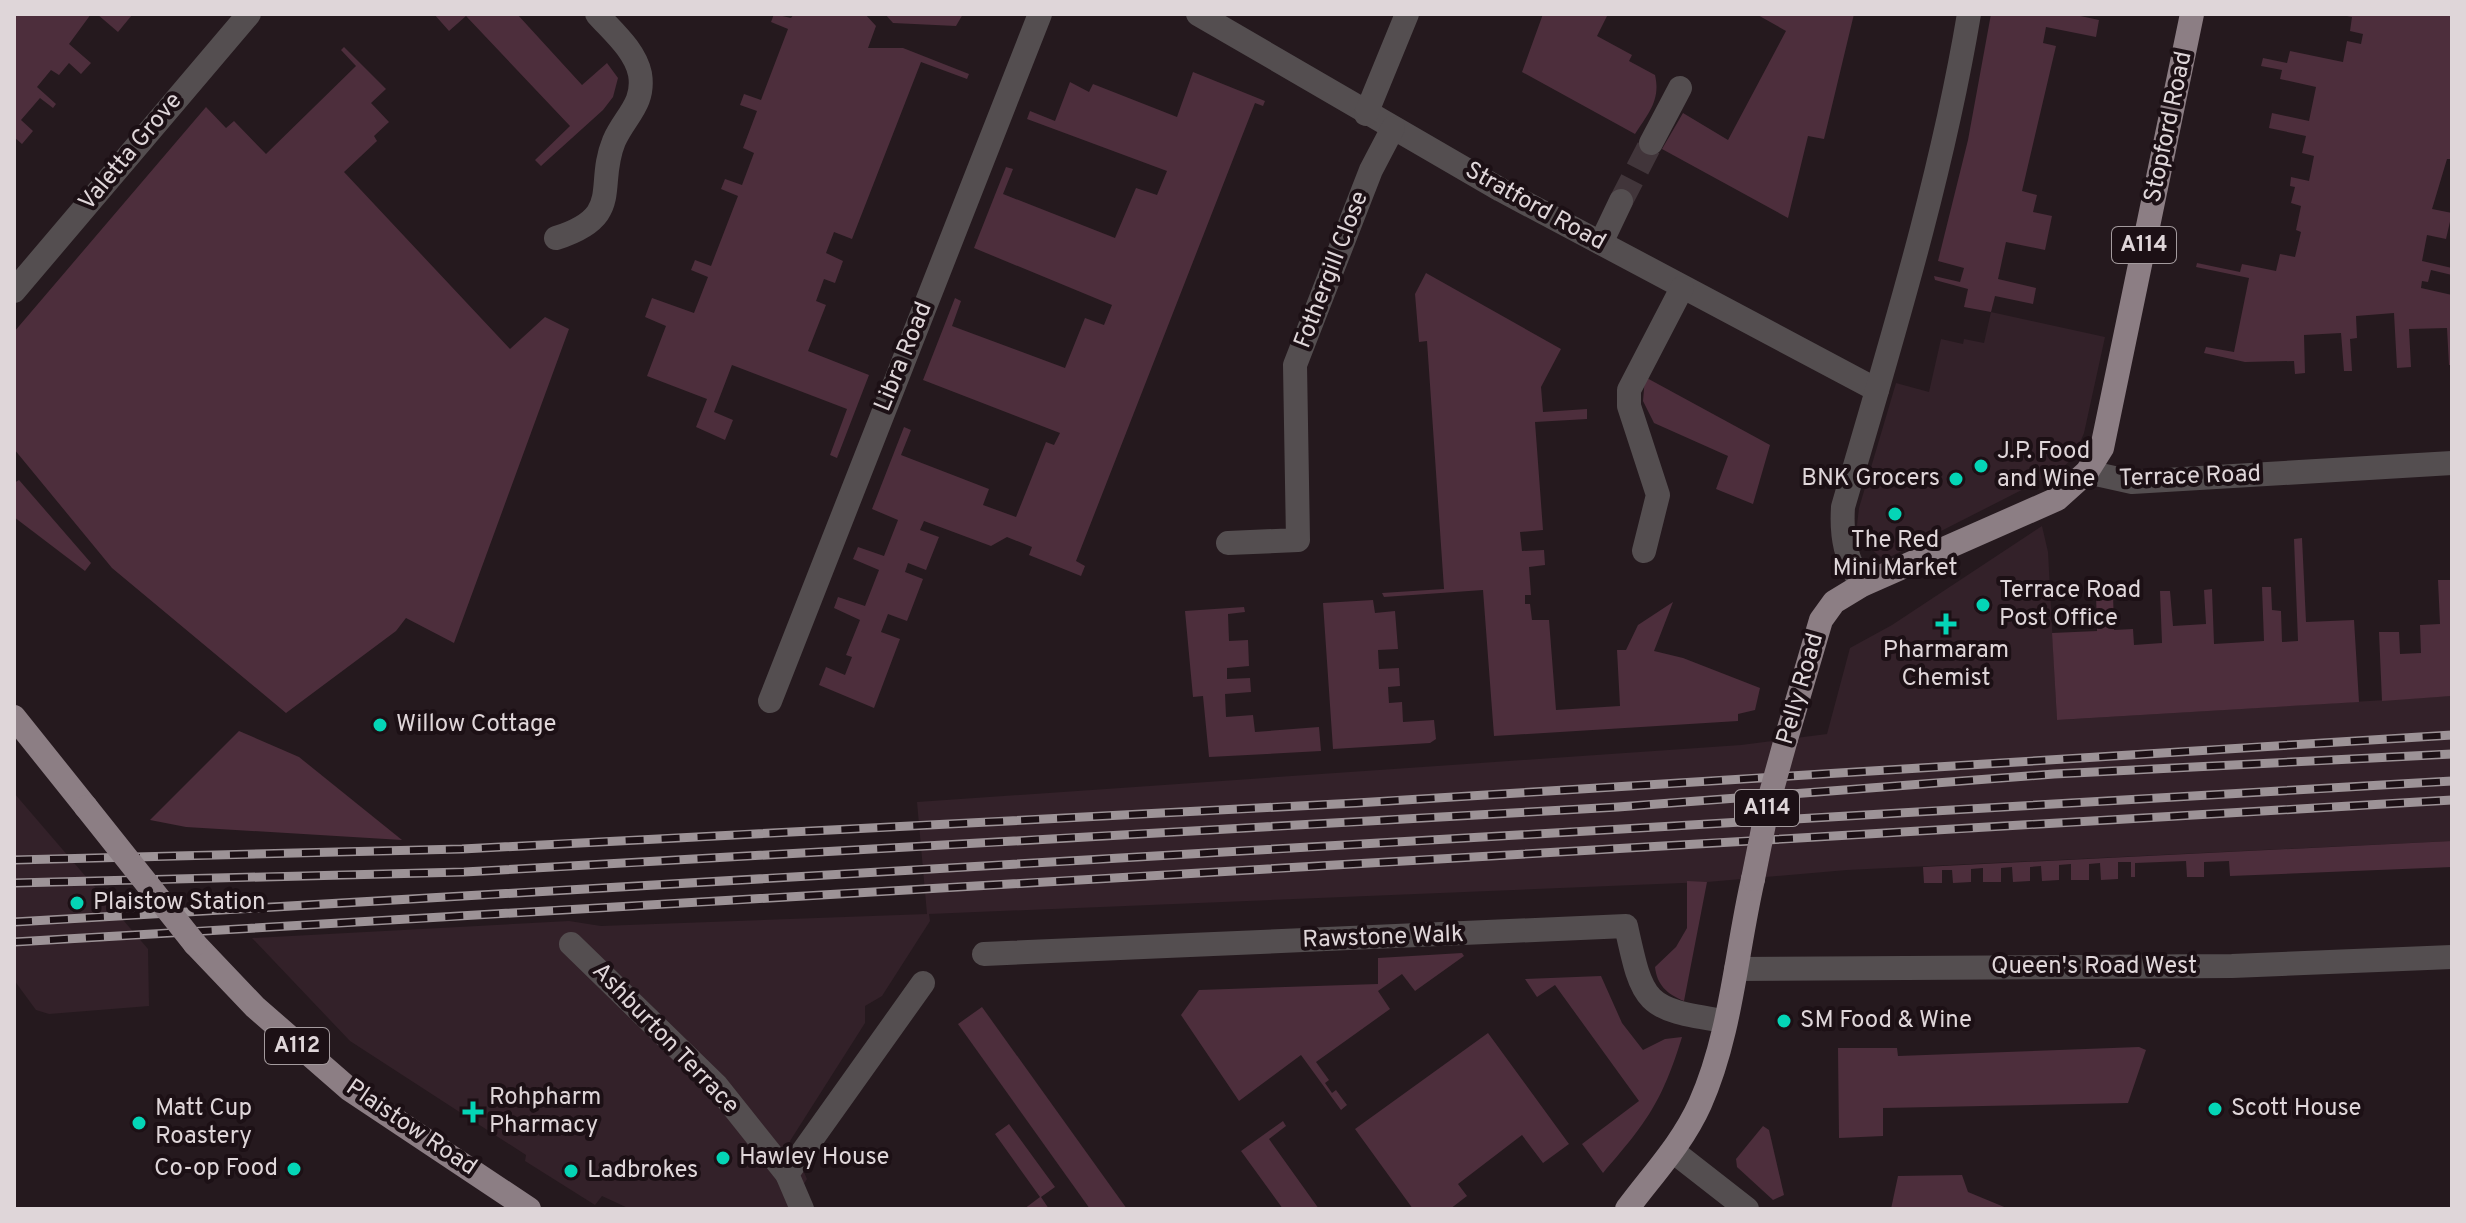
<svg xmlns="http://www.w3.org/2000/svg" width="2466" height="1223" viewBox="0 0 2466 1223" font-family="Overpass,sans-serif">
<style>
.built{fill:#332129}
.green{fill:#4d2e3c}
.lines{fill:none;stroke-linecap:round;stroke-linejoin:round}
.minor-tunnel{stroke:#41353a;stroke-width:24;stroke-dasharray:24 12;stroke-linecap:butt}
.minor{stroke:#544e50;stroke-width:24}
.major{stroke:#8c7e84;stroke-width:24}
.rail-casing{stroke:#9d9397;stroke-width:9}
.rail{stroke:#1c1015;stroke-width:6;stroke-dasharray:18;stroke-linecap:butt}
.major-bridge{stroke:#8c7e84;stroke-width:24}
.poi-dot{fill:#04d5b6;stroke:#1c1015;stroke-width:3}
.labels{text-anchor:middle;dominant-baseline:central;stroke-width:8;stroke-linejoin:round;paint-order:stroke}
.shield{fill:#1c1015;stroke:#a49b9e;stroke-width:2}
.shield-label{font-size:22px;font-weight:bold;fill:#dfd6d9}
.street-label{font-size:24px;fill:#dfd6d9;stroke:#1c1015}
.poi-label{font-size:24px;fill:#dfd6d9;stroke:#1c1015;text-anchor:start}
</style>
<rect width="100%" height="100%" fill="#25191e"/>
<g class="built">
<polygon points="1991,312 2105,337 2084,433 2074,457 2059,471 1890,557 1882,558 1865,544 1857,525 1859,508 1896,383 1929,392 1941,339 1963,344 1964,339 1984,343"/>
<polygon points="2042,526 2048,552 2057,720 2452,696 2452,841 1847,870 1707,882 929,914 930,921 882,996 865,1006 865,1023 790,1141 807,1179 788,1209 630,1209 602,1196 595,1205 525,1161 526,1155 350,1041 252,938 569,921 601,926 927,914 917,802 1741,745 1827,734 1850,648 1892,625"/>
<polygon points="14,793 148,949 149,1006 49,1014 36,1010 14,980"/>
</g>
<g class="green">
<polygon points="14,14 91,14 69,44 91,63 81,74 69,63 59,75 51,70 37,87 56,104 53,108 40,98 21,120 33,131 22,144 14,137"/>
<polygon points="97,14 132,14 132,15 118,32"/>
<polygon points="434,14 517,14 582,85 607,63 618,78 613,97 603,110 541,166 535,160 570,126 466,16 449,31"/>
<polygon points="774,14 791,18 794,14 865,14 876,26 868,48 903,48 969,74 967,79 921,62 852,239 834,232 826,253 843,261 835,283 824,279 816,301 826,305 808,351 869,375 837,458 830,455 847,409 732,365 714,412 733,420 725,440 696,427 707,399 647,376 666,326 645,317 652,298 694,313 708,277 691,270 695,260 711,266 738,196 721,189 725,179 742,185 754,153 743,148 757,111 740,105 744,94 761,100 788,29 771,22"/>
<polygon points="885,14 963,14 956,26 893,23"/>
<path d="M1543,14H1608L1597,36L1632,55L1629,61L1655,75C1661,100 1648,114 1635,134L1522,72Z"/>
<polygon points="1756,14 1854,14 1824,139 1808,136 1788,218 1662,149 1683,113 1728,140 1786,31"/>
<polygon points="1991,14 2071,14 2099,20 2096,37 2046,27 2043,43 2056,46 2022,191 2037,195 2033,212 2052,216 2045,250 2006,242 1998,279 2036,288 2033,304 1995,296 1991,312 1964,307 1968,289 1935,280 1934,276 1960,282 1964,268 1938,261 1968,140"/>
<polygon points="2337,14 2452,14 2452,159 2447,159 2432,209 2452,213 2446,239 2427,235 2422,261 2452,268 2452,275 2431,270 2428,282 2422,281 2421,288 2452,295 2452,365 2449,365 2447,328 2409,329 2411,367 2397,368 2394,313 2356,316 2357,338 2350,339 2352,371 2344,371 2341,333 2304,335 2305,373 2295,374 2294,361 2245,362 2204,353 2206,347 2234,352 2249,278 2196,267 2197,263 2240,272 2242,264 2276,271 2280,254 2295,257 2301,232 2296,230 2301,206 2291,203 2295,187 2290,186 2291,177 2309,181 2314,156 2302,153 2306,136 2269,128 2272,113 2309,121 2316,87 2280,79 2282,70 2261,66 2263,58 2287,63 2290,51 2343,62 2347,41 2361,44 2363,34 2350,31 2352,17"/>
<polygon points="344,47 386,89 371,103 389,122 374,136 377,141 344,172 510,349 545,317 569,329 454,643 406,618 396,631 286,713 112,568 14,449 14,332 206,107 226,128 234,121 266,154 356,66 341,50"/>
<polygon points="1193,72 1265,101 1263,106 1255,103 1076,561 1085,566 1081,576 1029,555 1032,547 1007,537 991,546 924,521 920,530 939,537 926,570 908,563 905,572 923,579 907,621 888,614 881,632 900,639 874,708 819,685 826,667 845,675 852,657 846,655 860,620 834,608 838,597 865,606 879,570 853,559 858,547 884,556 898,520 872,509 904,427 911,430 901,455 989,489 983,505 1016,517 1046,442 1054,445 1060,433 923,380 955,298 961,301 952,326 1065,368 1085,318 1104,325 1112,305 974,248 1006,167 1013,169 1003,194 1115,238 1136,188 1157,195 1167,171 1027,119 1030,111 1055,121 1070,82 1089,92 1093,84 1177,117"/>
<polygon points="1426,273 1561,349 1541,387 1543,412 1587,409 1587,419 1535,422 1543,530 1520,532 1522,551 1544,550 1545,565 1529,567 1531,595 1525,595 1525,604 1530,604 1532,620 1549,620 1556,710 1620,706 1617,650 1626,650 1638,625 1673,602 1654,651 1683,658 1760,688 1755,710 1738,714 1738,721 1494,736 1483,590 1384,597 1382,593 1444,589 1427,341 1419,342 1415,294"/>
<polygon points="1645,377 1770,445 1753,504 1716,489 1728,456 1654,423 1643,401"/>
<polygon points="19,480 91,563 85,571 14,517 14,483"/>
<polygon points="2302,538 2306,622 2354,620 2359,702 2057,720 2052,633 2097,631 2096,594 2113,593 2114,630 2133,629 2134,645 2162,643 2160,591 2170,591 2173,626 2206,624 2204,590 2212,589 2214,644 2264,641 2262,587 2271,587 2272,610 2281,611 2282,642 2298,641 2294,539"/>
<polygon points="2450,574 2452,574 2452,696 2382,701 2379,632 2399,632 2400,654 2421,653 2420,625 2440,624 2438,580 2450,580"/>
<polygon points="1373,600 1375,613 1395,611 1398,649 1378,650 1379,669 1399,668 1400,686 1388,687 1389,703 1402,702 1403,722 1434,720 1436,739 1430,743 1333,749 1323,603"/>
<polygon points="1244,607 1245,612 1228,614 1229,641 1248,640 1249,666 1227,668 1227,679 1250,678 1251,692 1225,694 1226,717 1253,715 1255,732 1319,727 1321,751 1209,757 1203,696 1193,697 1185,611"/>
<polygon points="239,731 299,757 402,840 186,827 150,820"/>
<polygon points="2452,841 2452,867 2230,876 2229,861 2204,862 2204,877 2187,877 2186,861 2135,863 2135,877 2131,877 2131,862 2118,862 2118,879 2101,880 2100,863 2089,864 2089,880 2071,880 2071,864 2059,865 2059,880 2042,881 2041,866 2030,867 2030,881 2013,882 2012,867 2001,868 2001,882 1983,882 1983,868 1971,869 1971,882 1953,883 1952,870 1942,870 1942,883 1924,883 1923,867"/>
<path d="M1687,881L1707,882L1684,1001C1667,994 1657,985 1655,967L1676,947L1687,928Z"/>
<polygon points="1462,953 1464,956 1415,991 1402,974 1378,991 1390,1009 1316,1062 1329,1080 1325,1083 1332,1093 1336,1090 1347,1105 1341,1110 1301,1055 1239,1101 1181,1015 1199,990 1378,984 1378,958"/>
<path d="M1601,976L1622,1023L1643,1050L1665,1039L1682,1037C1662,1102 1647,1122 1603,1173L1582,1144L1639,1101L1555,985L1537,997L1525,979Z"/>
<polygon points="982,1007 1127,1209 1090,1209 958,1024"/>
<polygon points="1488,1033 1569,1144 1543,1163 1522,1135 1458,1184 1467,1196 1450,1209 1413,1209 1355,1129"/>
<polygon points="2139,1047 2146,1050 2128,1103 1883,1108 1883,1136 1839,1138 1838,1048 1897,1048 1898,1056"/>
<polygon points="1283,1121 1286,1126 1269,1139 1319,1209 1283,1209 1241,1151"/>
<polygon points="1009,1124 1055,1187 1041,1197 1049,1209 1024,1209 1040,1197 995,1134"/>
<polygon points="1763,1126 1769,1130 1784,1195 1773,1200 1737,1167 1736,1159"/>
<polygon points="1962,1175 1968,1192 2009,1209 1891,1209 1898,1176"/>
</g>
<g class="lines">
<polyline class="minor-tunnel" points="1621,201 1651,143"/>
<g class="minor">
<polyline points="1198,14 1501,190 1877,390"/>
<polyline points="1366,114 1407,14"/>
<polyline points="1651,143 1680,88"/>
<path d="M556,238C625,216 595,187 614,141C625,116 645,104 640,74C635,50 612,31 597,14"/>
<polyline points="1601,243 1621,201"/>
<polyline points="14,291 249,14"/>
<polyline points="2087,472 2132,482 2452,463"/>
<polyline points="1228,543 1298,540 1295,365 1371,170 1393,128"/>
<polyline points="1644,551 1658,495 1629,406 1629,390 1682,288"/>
<path d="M1862,585C1846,559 1841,538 1843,507C1890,345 1941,181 1969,14"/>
<polyline points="770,701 1040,14"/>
<polyline points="571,944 716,1085 787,1174"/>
<path d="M984,954L1626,926C1643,1004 1644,1009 1724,1021"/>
<polyline points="1736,969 2232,966 2452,957"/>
<polyline points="1674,1152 1747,1209"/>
<polyline points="802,1209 787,1174 923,983"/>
</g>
<g class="major">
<polyline points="14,717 86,807"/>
<polyline points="1786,739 1821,620 1834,602 1862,585 2057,499 2087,472 2102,448 2192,14"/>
<polyline points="195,944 255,1007 349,1089 529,1209"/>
<path d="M1627,1209C1653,1174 1682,1144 1700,1104C1731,1035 1736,953 1753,879"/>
</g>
<defs>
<g id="rail">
<polyline points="14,860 462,849 1356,803 2452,735"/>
<polyline points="14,883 464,872 1618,807 2054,774 2452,754"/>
<polyline points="14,922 2452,781"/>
<polyline points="14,942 2452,800"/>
</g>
</defs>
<use href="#rail" class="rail-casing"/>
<use href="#rail" class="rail"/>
<g class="major-bridge">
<polyline points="86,807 195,944"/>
<polyline points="1753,879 1768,804 1786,739"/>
</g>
</g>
<g class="poi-dot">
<circle cx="1981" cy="466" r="8"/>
<circle cx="1956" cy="479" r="8"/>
<circle cx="1895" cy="514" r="8"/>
<circle cx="1983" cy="605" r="8"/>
<path d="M1942 612h8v8h8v8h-8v8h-8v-8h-8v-8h8z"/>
<circle cx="380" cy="725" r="8"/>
<circle cx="77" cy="903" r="8"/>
<circle cx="1784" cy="1021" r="8"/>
<circle cx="2215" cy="1109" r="8"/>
<path d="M469 1100h8v8h8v8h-8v8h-8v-8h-8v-8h8z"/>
<circle cx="139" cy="1123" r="8"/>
<circle cx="723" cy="1158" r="8"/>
<circle cx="294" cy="1169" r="8"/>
<circle cx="571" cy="1171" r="8"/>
</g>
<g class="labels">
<g class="shield">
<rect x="2112" y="227" width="64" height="36" rx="6"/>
<rect x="1735" y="790" width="64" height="36" rx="6"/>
<rect x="265" y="1028" width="64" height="36" rx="6"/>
</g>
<g class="shield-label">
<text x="2144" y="245">A114</text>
<text x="1767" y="808">A114</text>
<text x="297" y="1046">A112</text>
</g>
<g class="street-label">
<text transform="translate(2169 127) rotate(-78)">Stopford Road</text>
<text transform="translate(131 152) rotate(-50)">Valetta Grove</text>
<text transform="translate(1535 207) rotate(29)">Stratford Road</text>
<text transform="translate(1332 270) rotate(-69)">Fothergill Close</text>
<text transform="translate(904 357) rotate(-68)">Libra Road</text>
<text transform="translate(2190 477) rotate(-2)">Terrace Road</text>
<text transform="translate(1801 689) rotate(-74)">Pelly Road</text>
<text transform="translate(1383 938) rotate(-2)">Rawstone Walk</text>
<text x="2094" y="967">Queen's Road West</text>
<text transform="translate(665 1039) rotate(46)">Ashburton Terrace</text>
<text transform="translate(411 1128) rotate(34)">Plaistow Road</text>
</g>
<g class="poi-label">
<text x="1997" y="452">J.P. Food<tspan x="1997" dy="28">and Wine</tspan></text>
<text x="1940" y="479" text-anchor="end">BNK Grocers</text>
<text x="1895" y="541" text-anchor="middle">The Red<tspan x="1895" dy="28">Mini Market</tspan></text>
<text x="1999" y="591">Terrace Road<tspan x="1999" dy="28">Post Office</tspan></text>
<text x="1946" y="651" text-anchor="middle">Pharmaram<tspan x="1946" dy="28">Chemist</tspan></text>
<text x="396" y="725">Willow Cottage</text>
<text x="93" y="903">Plaistow Station</text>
<text x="1800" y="1021">SM Food &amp; Wine</text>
<text x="489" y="1098">Rohpharm<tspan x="489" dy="28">Pharmacy</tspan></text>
<text x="155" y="1109">Matt Cup<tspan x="155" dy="28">Roastery</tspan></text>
<text x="2231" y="1109">Scott House</text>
<text x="739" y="1158">Hawley House</text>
<text x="278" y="1169" text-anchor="end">Co-op Food</text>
<text x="587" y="1171">Ladbrokes</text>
</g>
</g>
<rect width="2466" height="1223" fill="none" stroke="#dfd6d9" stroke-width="32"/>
</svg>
